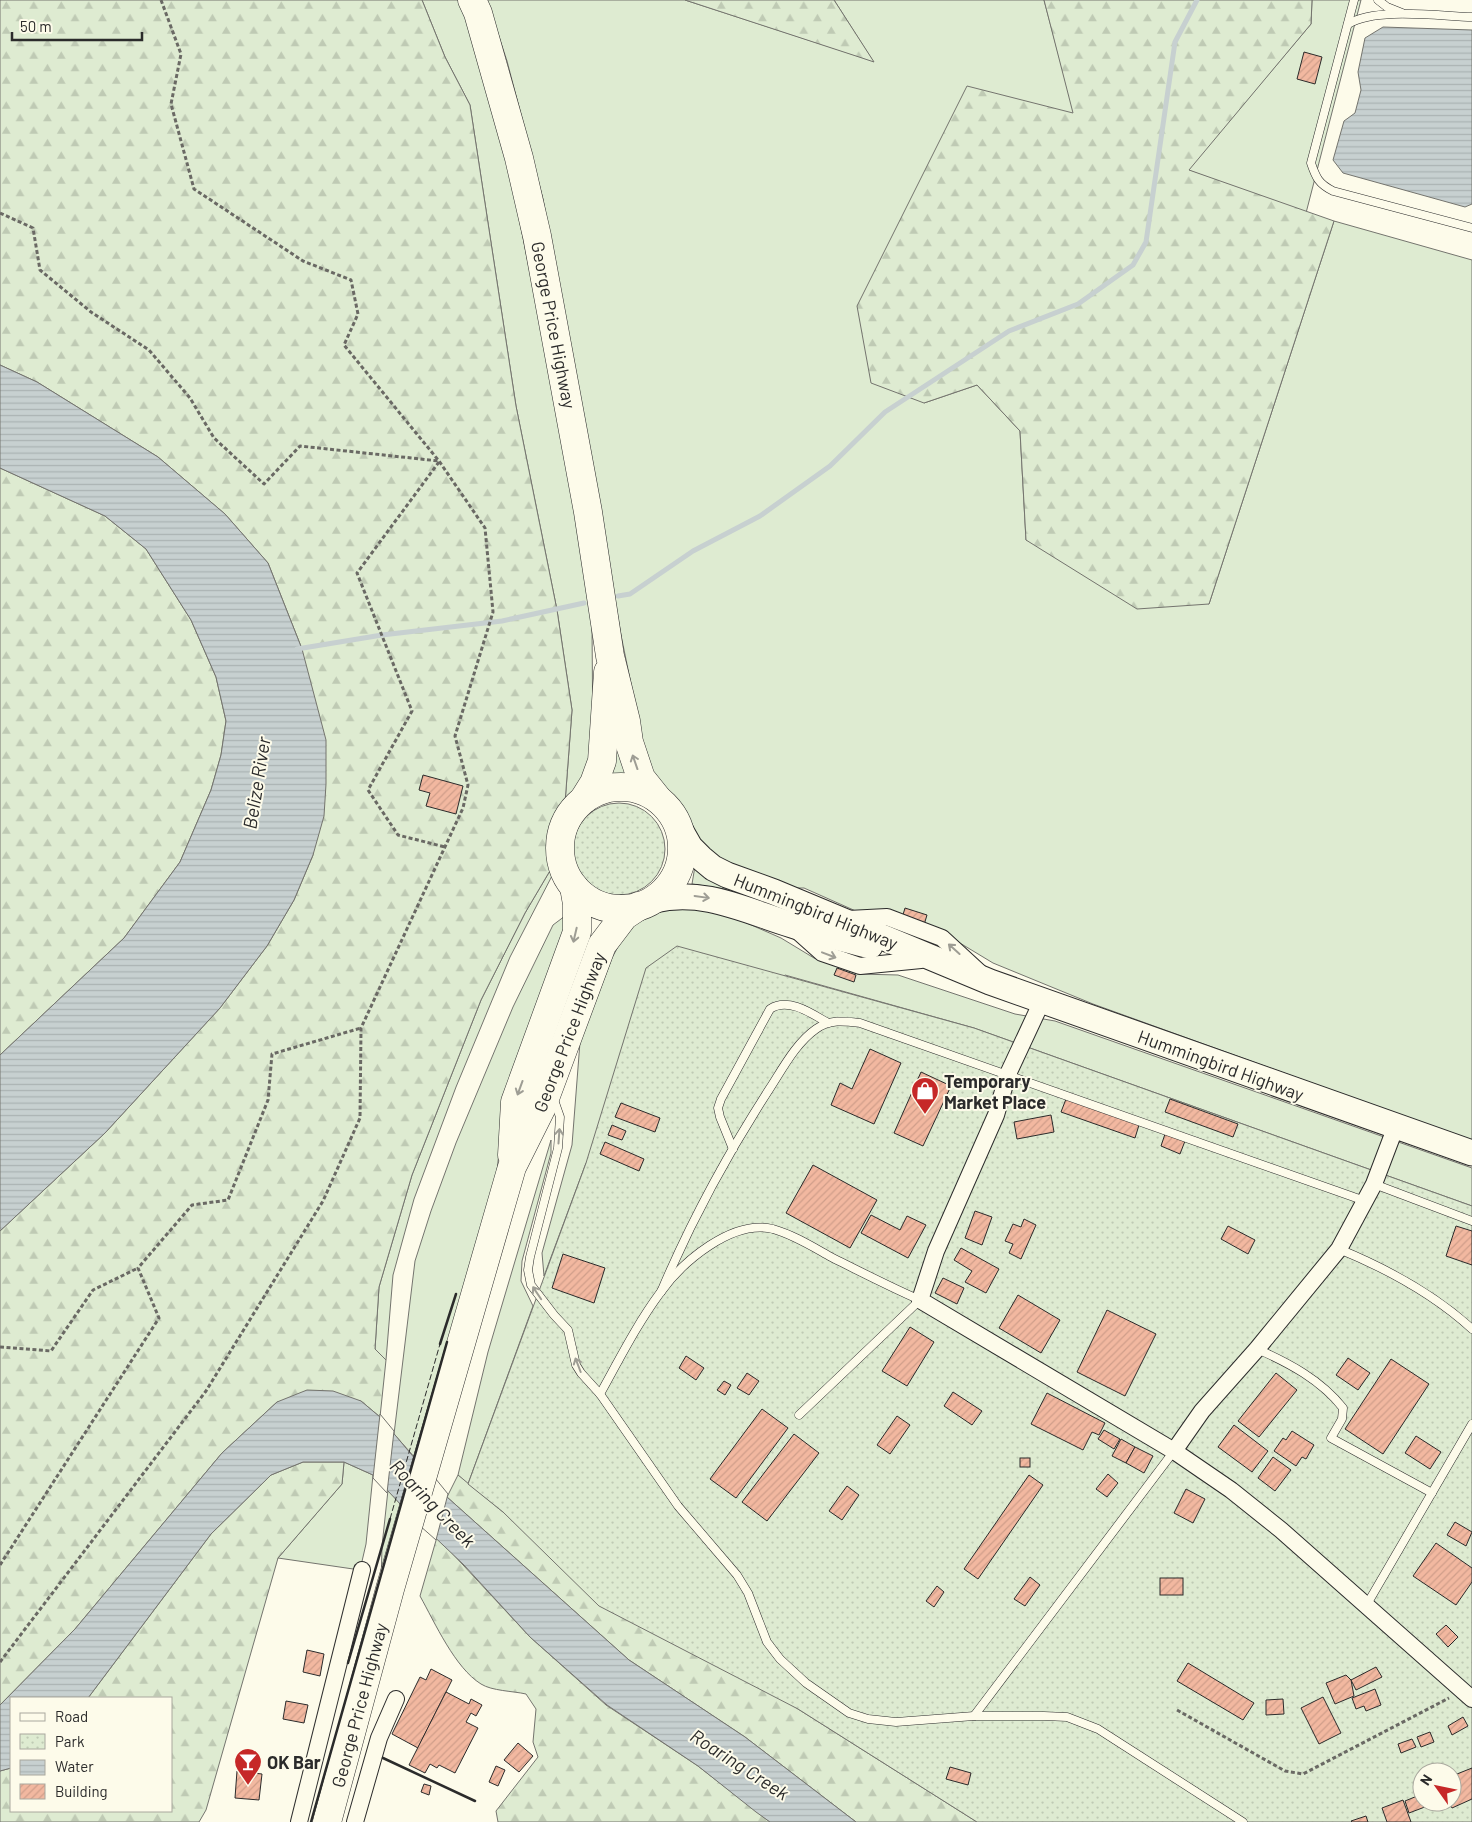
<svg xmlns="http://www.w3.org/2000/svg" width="1472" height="1822" viewBox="0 0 1472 1822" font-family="Barlow,sans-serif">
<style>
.grass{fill:#deebd1;stroke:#74746e}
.forest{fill:url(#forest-firs);stroke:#74746e}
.park{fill:url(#park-dots);stroke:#74746e;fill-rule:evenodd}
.water{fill:url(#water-rules);stroke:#74746e}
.pier{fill:#fdfbea;stroke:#74746e}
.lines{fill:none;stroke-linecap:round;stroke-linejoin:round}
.stream{stroke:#c7d0d0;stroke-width:5}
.building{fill:url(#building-hatch);stroke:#2b2b2b}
.lane-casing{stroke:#2b2b2b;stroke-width:9}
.street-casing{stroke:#2b2b2b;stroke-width:18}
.primary-casing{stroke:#2b2b2b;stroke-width:27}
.highway-casing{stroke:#2b2b2b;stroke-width:29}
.path{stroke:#6a6964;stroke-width:3;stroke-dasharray:4 2.5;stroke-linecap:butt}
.lane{stroke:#fdfbea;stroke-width:8}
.street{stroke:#fdfbea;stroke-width:16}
.primary{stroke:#fdfbea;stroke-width:25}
.highway{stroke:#fdfbea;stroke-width:28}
.fence{stroke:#2b2b2b;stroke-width:1;stroke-dasharray:6 2.5;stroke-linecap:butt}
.wall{stroke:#2b2b2b;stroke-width:2.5}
.oneway{stroke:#9e9d94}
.labels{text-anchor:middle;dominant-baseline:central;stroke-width:4;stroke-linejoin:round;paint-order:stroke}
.street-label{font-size:18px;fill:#2b2b2b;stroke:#fdfbea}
.poi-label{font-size:18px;font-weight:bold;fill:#2b2b2b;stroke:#fdfbea;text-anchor:start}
.water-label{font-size:19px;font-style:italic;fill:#2b2b2b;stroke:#fdfbea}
</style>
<defs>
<pattern id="forest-firs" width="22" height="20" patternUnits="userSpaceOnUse" patternTransform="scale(1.25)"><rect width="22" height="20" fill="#deebd1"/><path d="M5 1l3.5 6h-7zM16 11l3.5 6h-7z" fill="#bfcab4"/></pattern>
<pattern id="park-dots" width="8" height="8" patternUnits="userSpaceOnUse" patternTransform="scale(1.25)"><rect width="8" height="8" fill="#deebd1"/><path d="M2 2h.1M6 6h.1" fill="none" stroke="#bfcab4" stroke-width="1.8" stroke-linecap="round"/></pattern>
<pattern id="water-rules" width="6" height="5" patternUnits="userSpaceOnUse" patternTransform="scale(1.25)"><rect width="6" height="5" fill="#c7d0d0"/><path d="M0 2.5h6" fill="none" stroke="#abb3b3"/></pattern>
<pattern id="building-hatch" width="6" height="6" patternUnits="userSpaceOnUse" patternTransform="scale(1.25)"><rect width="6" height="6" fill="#f2b8a0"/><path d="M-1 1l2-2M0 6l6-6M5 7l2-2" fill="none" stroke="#d09e8a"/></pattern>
</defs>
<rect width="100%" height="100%" fill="#fdfbea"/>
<g class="grass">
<polygon points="422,0 460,0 499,120 565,444 592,626 593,753 578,789 565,803 572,710 557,610 516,406 470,105 445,57"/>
<polygon points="487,0 685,0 873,61 834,0 1044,0 1074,113 924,403 977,385 1020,431 1026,540 1209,604 1334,221 1472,260 1472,1141 1093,1004 993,963 945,934 858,912 804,888 793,888 720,859 703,844 663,793 648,767 621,635 543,199 507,61"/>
<polygon points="1312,0 1361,0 1306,213 1188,170 1311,24"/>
<polygon points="615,726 627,775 611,777"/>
<polygon points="695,866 752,895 751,898 725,889 692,884"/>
<polygon points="551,869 553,874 510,957 456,1087 414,1199 393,1275 386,1360 375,1349 379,1287 412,1175 481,1000 525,913"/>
<polygon points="666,909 717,910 781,938 814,958 858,974 898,975 1015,1014 1055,1021 1472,1168 1472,1206 974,1028 785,975 586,1163 544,1276 542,1253 572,1145 580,1042 612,958 621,941 638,921"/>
<polygon points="565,916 565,932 503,1113 496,1181 417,1460 394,1434 415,1261 431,1211 456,1143 513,1007 553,925"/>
<polygon points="551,1140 551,1153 522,1261 521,1281 533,1306 468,1484 458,1475 488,1352"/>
<polygon points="344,1462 373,1475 366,1544 360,1570 278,1558 342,1484"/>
<polygon points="388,1490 403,1507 381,1585 382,1546"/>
</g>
<g class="forest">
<path d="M0,0H422L445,57L470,105L516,406L557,610L572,710L565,803C548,823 542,844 551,869L525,913L481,1000L412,1175L379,1287L375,1349L386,1360L380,1417L361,1401L277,1402L222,1453L75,1629L0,1705V1231L105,1133L220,1008L267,946L294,900L313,855L302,649L268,563L225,514L158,457L37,382L0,365Z"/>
<polygon points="685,0 834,0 874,62 859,57"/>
<polygon points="1044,0 1312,0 1311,24 1189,170 1334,221 1209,604 1137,609 1026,540 1020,431 977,385 924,403 871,383 857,306 967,86 1073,113"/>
<polygon points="0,468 105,516 146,549 191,620 216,677 226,721 221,755 211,790 180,862 124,938 0,1055"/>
<polygon points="303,1462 344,1462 342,1484 278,1558 206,1810 199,1822 0,1822 0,1771 11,1768 11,1811 171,1811 171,1698 88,1698 211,1534 271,1475"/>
<polygon points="458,1475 503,1512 798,1709 977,1822 856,1822 745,1737 629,1660 447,1497"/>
<path d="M437,1537L530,1637L606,1705L698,1766L770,1822H498L496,1811L538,1757L533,1742L536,1709L526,1694C513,1691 492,1691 481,1684C455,1668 435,1623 420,1596Z"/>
</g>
<g class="park">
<circle cx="619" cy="849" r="46"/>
<path d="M677,946L974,1028L1472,1206V1822H977L798,1709L599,1606L503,1512L468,1484L586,1163L646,968ZM1422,1772H1452V1802H1422Z"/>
</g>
<g class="water">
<polygon points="1383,27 1472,30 1472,204 1465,207 1343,173 1333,160 1344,121 1355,113 1361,90 1358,72 1365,38"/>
<polygon points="0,365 37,382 158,457 225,514 268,563 302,649 326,740 326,784 324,816 313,855 294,900 267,946 220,1008 105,1133 0,1231 0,1055 124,938 180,862 211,790 221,755 226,721 216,677 191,620 146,549 105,516 0,468"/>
<polygon points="307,1390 333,1391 361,1401 380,1417 447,1497 629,1660 745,1737 856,1822 770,1822 756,1812 698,1766 607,1705 530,1637 464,1565 403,1507 373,1475 344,1462 303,1462 271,1475 211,1534 88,1698 11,1698 11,1768 0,1771 0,1705 75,1629 222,1453 277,1402"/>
</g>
<g class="pier">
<polygon points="380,1414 394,1431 387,1493 373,1478"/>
<polygon points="418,1457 448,1494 436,1540 402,1510"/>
</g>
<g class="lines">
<g class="stream">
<polyline points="618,596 630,594 693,551 760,516 830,466 885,412 1009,331 1078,304 1133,265 1146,242 1175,42 1197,0"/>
<polyline points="297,649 382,635 502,621 584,603"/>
</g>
</g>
<g class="building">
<polygon points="1304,52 1322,57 1315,84 1297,79"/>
<polygon points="423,775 463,786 456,814 426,806 430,793 419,790"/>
<polygon points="905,908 927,915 924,925 902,918"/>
<polygon points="837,968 856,975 854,982 834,975"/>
<polygon points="870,1049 901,1063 874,1124 831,1105 840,1083 852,1089"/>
<polygon points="921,1072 951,1086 923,1146 894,1133"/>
<polygon points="1066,1099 1139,1125 1135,1138 1061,1112"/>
<polygon points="1170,1099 1238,1124 1233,1137 1165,1112"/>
<polygon points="621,1103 660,1118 655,1132 615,1117"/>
<polygon points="1051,1115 1054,1132 1017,1139 1014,1122"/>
<polygon points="612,1125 626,1131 622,1140 608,1135"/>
<polygon points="1165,1134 1185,1141 1180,1154 1161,1146"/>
<polygon points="605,1142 644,1159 639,1171 600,1154"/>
<polygon points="813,1165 877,1200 850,1248 786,1213"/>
<polygon points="975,1211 992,1217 982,1245 965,1238"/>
<polygon points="871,1215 900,1230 907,1216 926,1225 908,1258 861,1233"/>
<polygon points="1024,1219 1036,1225 1021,1259 1009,1253 1013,1244 1005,1241 1013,1224 1021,1227"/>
<polygon points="1228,1226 1255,1240 1248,1254 1221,1239"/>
<polygon points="1456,1226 1472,1231 1472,1265 1446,1256"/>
<polygon points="961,1248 999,1269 986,1293 965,1282 972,1271 954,1260"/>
<polygon points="563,1254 605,1268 594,1303 552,1288"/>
<polygon points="943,1278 964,1288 957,1304 935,1293"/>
<polygon points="1018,1295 1060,1320 1041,1353 999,1328"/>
<polygon points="1107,1310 1156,1334 1125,1396 1077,1372"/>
<polygon points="910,1327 934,1342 907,1386 882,1371"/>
<polygon points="686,1356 704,1368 696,1380 679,1368"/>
<polygon points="1348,1358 1370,1373 1358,1390 1336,1375"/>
<polygon points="1391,1359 1429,1384 1383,1454 1345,1429"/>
<polygon points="747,1373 759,1381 749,1395 737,1388"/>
<polygon points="1276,1373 1297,1390 1259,1437 1238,1421"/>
<polygon points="724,1381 731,1385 725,1395 717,1390"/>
<polygon points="953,1392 982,1411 972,1425 944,1406"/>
<polygon points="1047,1393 1105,1423 1099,1435 1092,1432 1083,1450 1031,1424"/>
<polygon points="762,1409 788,1428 736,1498 710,1479"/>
<polygon points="897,1416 910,1425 890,1454 877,1445"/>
<polygon points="1234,1425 1268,1451 1252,1472 1218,1447"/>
<polygon points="1104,1430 1120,1439 1114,1449 1098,1439"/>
<polygon points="1292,1431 1314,1445 1306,1459 1302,1457 1296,1466 1274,1451 1283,1438 1286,1440"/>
<polygon points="794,1434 819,1453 767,1521 742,1502"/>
<polygon points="1416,1436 1441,1452 1430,1469 1405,1453"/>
<polygon points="1121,1439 1135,1447 1126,1463 1112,1456"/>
<polygon points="1135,1447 1153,1456 1144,1473 1126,1463"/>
<polygon points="1273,1457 1291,1470 1275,1491 1258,1478"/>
<rect x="1020" y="1458" width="10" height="9"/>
<polygon points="1108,1474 1118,1483 1107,1497 1096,1489"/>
<polygon points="1029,1475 1043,1485 978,1579 964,1569"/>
<polygon points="847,1486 859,1495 842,1520 829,1511"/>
<polygon points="1186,1489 1205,1499 1193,1523 1174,1513"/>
<polygon points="1455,1522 1472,1532 1466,1546 1447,1535"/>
<polygon points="1436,1543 1472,1568 1472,1582 1456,1605 1413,1576"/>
<polygon points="1030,1577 1040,1585 1025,1606 1014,1599"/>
<rect x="1160" y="1578" width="23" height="17"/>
<polygon points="937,1586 944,1592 934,1607 926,1601"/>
<polygon points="1446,1625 1458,1637 1448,1647 1436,1634"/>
<polygon points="307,1650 324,1654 320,1676 303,1672"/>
<polygon points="1188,1663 1254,1703 1243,1720 1177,1681"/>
<polygon points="1376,1667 1382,1677 1356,1690 1351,1680"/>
<polygon points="431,1669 452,1680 418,1748 392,1734 420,1677 426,1680"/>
<polygon points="1346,1675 1351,1680 1354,1696 1335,1704 1326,1683"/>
<polygon points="1375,1689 1381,1705 1366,1711 1364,1706 1356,1709 1352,1698"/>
<polygon points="446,1692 469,1704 471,1699 482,1705 476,1716 471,1713 466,1722 478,1728 455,1773 439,1765 437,1768 430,1764 425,1773 409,1765"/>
<polygon points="1323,1697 1341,1733 1319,1744 1301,1708"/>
<polygon points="1283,1699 1284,1714 1266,1715 1266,1700"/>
<polygon points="286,1701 308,1705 304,1723 283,1719"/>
<polygon points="1463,1717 1468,1726 1452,1735 1448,1726"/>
<polygon points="1430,1732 1434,1742 1421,1747 1417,1737"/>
<polygon points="1412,1739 1416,1747 1401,1753 1398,1744"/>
<polygon points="518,1743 533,1756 519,1772 504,1760"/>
<polygon points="496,1766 505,1770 498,1786 489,1782"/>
<polygon points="950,1767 971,1773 968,1785 946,1779"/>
<polygon points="1472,1768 1472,1799 1452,1808 1449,1802 1452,1802 1452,1776"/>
<polygon points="237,1771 262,1774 259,1800 235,1798"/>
<polygon points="424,1784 431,1786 429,1795 421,1792"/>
<polygon points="1422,1794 1422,1802 1438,1802 1409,1813 1405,1801"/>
<polygon points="1403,1800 1411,1822 1387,1822 1382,1808"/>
<polygon points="1366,1816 1368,1822 1352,1822 1351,1821"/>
</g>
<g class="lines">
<defs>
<g id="lane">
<path d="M1354,0L1311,163C1316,178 1319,184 1333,191L1472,228"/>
<polyline points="1378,0 1387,7 1402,13"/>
<path d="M1348,24C1376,7 1438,16 1472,17"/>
<polyline points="553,1097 560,1117 558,1148 530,1257 528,1270 531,1285 554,1315 568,1330 576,1365 581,1373 600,1394 678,1506 737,1575 748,1593 767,1642 780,1659 806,1683 849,1713 868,1719 896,1722 974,1716 1044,1716 1067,1717 1098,1729 1243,1822"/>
<path d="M733,1149L720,1117L718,1108L721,1099L770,1009C788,997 811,1013 828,1023"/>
<polyline points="1374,1184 1472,1221"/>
<path d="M1339,1249C1385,1268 1435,1295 1472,1329"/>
<path d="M661,1292C691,1221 728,1153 770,1088C783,1068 796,1043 816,1029C830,1019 844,1021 860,1023L1365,1201"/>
<path d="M1257,1349C1289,1363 1321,1380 1343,1408L1342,1419L1331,1438L1432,1493"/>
<path d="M600,1394C619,1360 637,1324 660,1293C682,1262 732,1219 773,1229C794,1235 813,1247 831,1257C861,1272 890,1287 920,1300L799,1415"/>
<polyline points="1366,1606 1472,1424"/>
<polyline points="974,1716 1174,1451"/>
</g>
<g id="street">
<polyline points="848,919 887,917 942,938 979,972"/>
<polyline points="794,928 822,953 860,966 921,960"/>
<polyline points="1042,1001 1008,1074 996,1115 936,1251 920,1300 1174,1451 1231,1490 1281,1530 1472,1699"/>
<polyline points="1174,1451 1202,1411 1257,1349 1339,1249 1374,1184 1396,1126"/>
<polyline points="299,1822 362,1570"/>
<polyline points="355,1822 379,1738 396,1699"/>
</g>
<g id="primary">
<polyline points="678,826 690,847 701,858 713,868 727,875 774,892 990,982 1472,1153"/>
<path d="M654,900C704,888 746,911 792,925C818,933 844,939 870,946"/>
</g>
<g id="highway">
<polyline points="472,0 478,13 519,158 537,236 588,512 610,656 626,721 629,742 641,778 657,798"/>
<circle cx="621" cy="848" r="61"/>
<polyline points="584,799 594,783 602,761 608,672"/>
<polyline points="512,1155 515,1102 577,932 577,904 574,887"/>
<polyline points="327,1822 390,1589 512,1167 541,1109 602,945 624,916 639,906"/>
</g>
</defs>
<use href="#lane" class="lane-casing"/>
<use href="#street" class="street-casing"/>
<use href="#primary" class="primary-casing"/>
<use href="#highway" class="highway-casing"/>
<g class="path">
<polyline points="0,213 33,228 40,270 91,312 149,350 190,398 214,438 264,484 300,446 439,461"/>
<polyline points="439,462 357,573 412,711 368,790 398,835 445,847"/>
<polyline points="0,1347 51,1351 93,1290 138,1268"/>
<polyline points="0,1565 159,1318 138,1268 192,1205 228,1200 268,1100 272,1054 361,1028"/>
<polyline points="0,1662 206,1391 323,1201 360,1118 361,1028 463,808 468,785 455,736 493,612 485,528 439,461 344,345 358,314 351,280 303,261 194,189 171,104 181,54 161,0"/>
<polyline points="1177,1710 1285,1771 1303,1774 1449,1698"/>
</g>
<use href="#lane" class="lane"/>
<use href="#street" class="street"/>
<use href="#primary" class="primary"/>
<use href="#highway" class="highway"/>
<polyline class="fence" points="390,1519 440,1344"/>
<g class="wall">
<polyline points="440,1344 456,1294"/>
<polyline points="348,1663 390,1519"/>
<polyline points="383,1758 475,1801"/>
<polyline points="311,1822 447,1342"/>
</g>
</g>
<defs><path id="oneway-shaft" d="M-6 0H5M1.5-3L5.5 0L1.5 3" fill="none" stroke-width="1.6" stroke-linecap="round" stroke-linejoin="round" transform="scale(1.25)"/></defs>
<g class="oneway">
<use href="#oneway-shaft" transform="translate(635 762) rotate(-109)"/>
<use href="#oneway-shaft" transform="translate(702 897) rotate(8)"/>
<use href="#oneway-shaft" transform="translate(575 935) rotate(103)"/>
<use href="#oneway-shaft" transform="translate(954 949) rotate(-138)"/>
<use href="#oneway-shaft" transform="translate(829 955) rotate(21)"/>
<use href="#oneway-shaft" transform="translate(520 1088) rotate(110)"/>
<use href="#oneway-shaft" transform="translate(559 1136) rotate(-86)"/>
<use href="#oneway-shaft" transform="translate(537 1293) rotate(-124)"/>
<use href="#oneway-shaft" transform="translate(578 1365) rotate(-111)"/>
</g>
<defs>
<symbol id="shop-pin" viewBox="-11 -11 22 30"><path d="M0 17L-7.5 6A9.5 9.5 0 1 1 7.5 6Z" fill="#c62828" stroke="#fdfbea"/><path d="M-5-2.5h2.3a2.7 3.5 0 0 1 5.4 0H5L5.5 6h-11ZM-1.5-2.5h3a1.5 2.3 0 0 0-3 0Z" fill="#fff"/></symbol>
<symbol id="bar-pin" viewBox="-11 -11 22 30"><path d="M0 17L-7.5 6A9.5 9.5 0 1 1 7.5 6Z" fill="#c62828" stroke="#fdfbea"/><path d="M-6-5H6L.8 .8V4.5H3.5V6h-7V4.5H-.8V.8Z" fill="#fff"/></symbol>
</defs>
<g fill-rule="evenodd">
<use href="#shop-pin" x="909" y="1075" width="32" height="43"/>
<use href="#bar-pin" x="232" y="1746" width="32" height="43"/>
</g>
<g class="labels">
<g class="street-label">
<text transform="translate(554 325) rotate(79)">George Price Highway</text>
<text transform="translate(816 911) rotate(22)">Hummingbird Highway</text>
<text transform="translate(569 1032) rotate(-69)">George Price Highway</text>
<text transform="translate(1221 1065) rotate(20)">Hummingbird Highway</text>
<text transform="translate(359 1705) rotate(-75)">George Price Highway</text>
</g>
<g class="poi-label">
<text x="944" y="1081">Temporary<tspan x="944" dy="21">Market Place</tspan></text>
<text x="267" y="1762">OK Bar</text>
</g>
<g class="water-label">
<text transform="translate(256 783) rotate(-81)">Belize River</text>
<text transform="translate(433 1503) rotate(46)">Roaring Creek</text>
<text transform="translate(740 1764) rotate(33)">Roaring Creek</text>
</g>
</g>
<rect x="10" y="1697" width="162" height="115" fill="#fdfbea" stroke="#a9a89e"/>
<rect x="20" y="1713" width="25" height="8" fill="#fdfbea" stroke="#a9a89e"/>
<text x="55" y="1722" font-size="15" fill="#2b2b2b">Road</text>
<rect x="20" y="1734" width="25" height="15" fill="url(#park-dots)" stroke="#a9a89e"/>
<text x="55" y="1747" font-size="15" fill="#2b2b2b">Park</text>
<rect x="20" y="1760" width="25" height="15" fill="url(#water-rules)" stroke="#a9a89e"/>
<text x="55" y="1772" font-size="15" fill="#2b2b2b">Water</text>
<rect x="20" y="1784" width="25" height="15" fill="url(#building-hatch)" stroke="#a9a89e"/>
<text x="55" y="1797" font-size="15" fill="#2b2b2b">Building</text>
<g transform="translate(1437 1787) rotate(303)"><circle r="24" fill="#fdfbea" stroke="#a9a89e"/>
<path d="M0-4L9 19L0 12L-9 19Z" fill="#c62828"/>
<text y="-8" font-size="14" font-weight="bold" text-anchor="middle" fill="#2b2b2b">N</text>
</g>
<path d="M12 32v8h130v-8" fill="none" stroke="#2b2b2b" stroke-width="2.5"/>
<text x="20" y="32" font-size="15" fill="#2b2b2b" stroke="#fdfbea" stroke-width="4" paint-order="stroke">50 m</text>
</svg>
